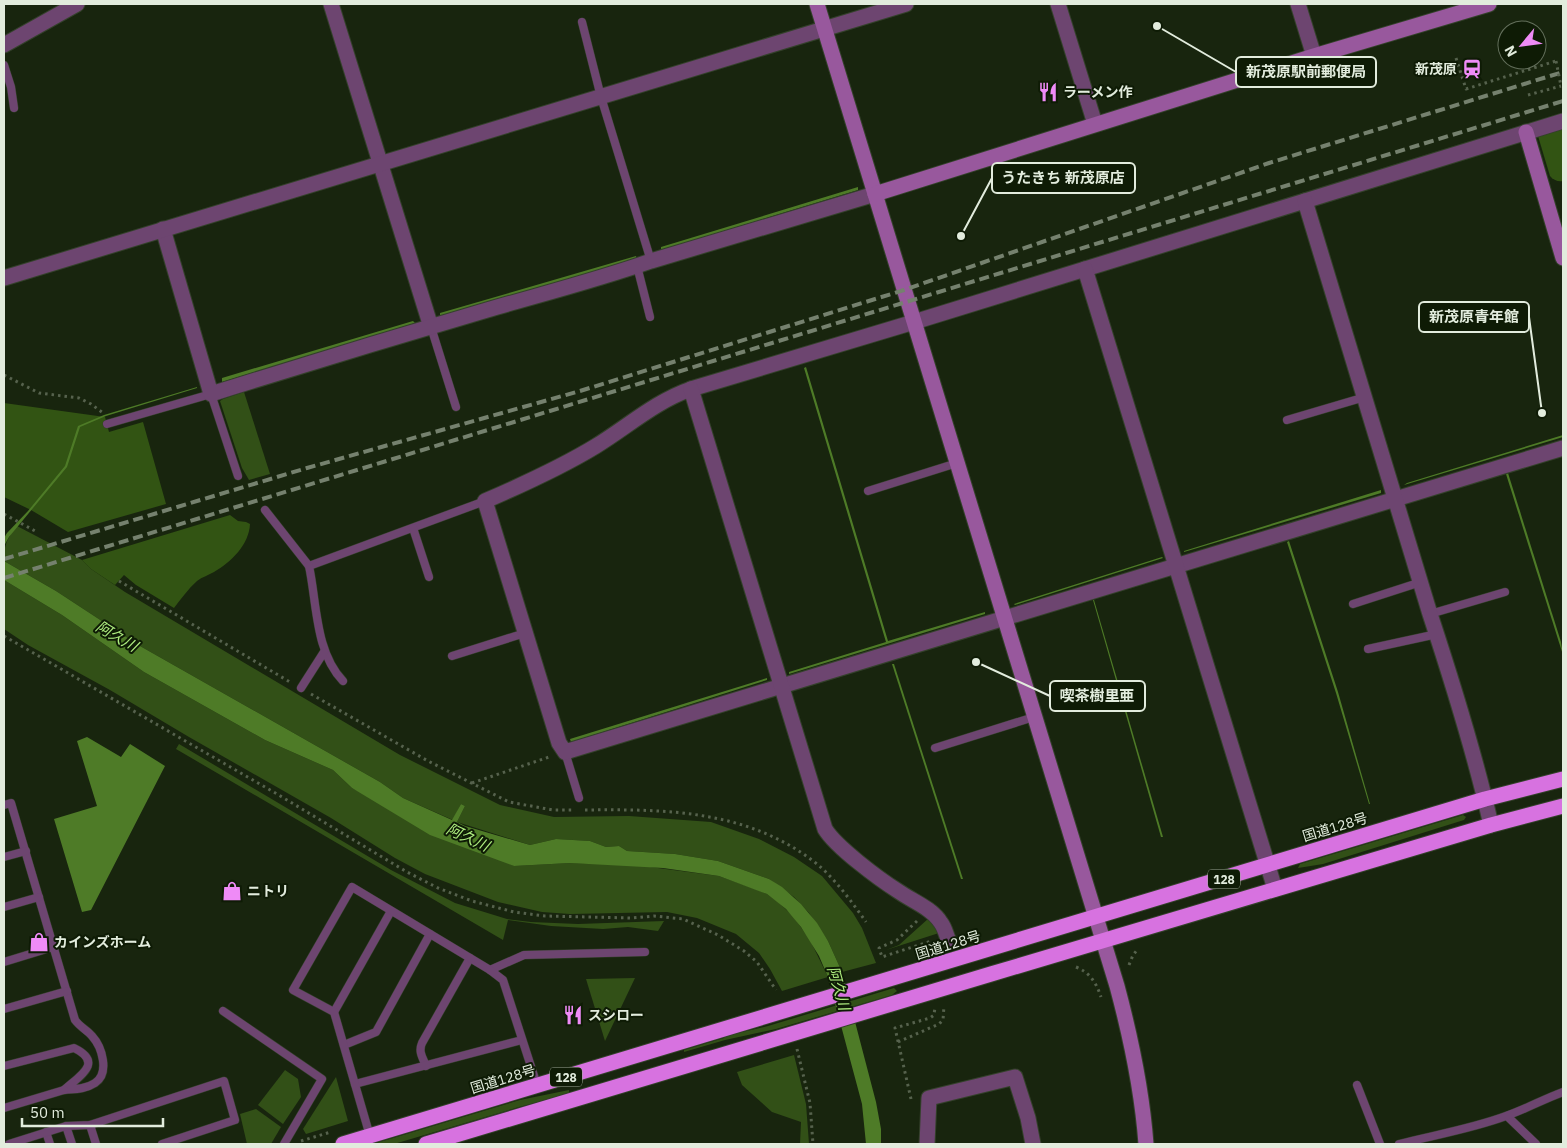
<svg xmlns="http://www.w3.org/2000/svg" width="1567" height="1148" viewBox="0 0 1567 1148" font-family="'IBM Plex Sans','Noto Sans JP',sans-serif">
<style>
.green{fill:#325017}
.forest{fill:#325413}
.water{fill:#4e7b27}
.lines{fill:none;stroke-linecap:round;stroke-linejoin:round}
.lane-casing{stroke:#34412b;stroke-width:9}
.street-casing{stroke:#34412b;stroke-width:17}
.secondary-casing{stroke:#34412b;stroke-width:17}
.highway-casing{stroke:#34412b;stroke-width:17}
.path{stroke:#56624d;stroke-width:3;stroke-dasharray:2.5 4;stroke-linecap:butt}
.lane{stroke:#6d4570;stroke-width:8}
.street{stroke:#6d4570;stroke-width:15}
.secondary{stroke:#98589d;stroke-width:15}
.highway{stroke:#d772e0;stroke-width:15}
.rail{stroke:#75816e;stroke-width:4;stroke-dasharray:10 5;stroke-linecap:butt}
.path-bridge{stroke:#56624d;stroke-width:3;stroke-dasharray:2.5 4;stroke-linecap:butt}
.labels{text-anchor:middle;dominant-baseline:central;stroke-width:4;stroke-linejoin:round;paint-order:stroke}
.shield{fill:#0e1b05;stroke:#a2ad9c;stroke-width:1}
.shield-label{font-size:12px;font-weight:bold;fill:#e2ecdd}
.poi-label{font-size:14px;font-weight:bold;fill:#e2ecdd;stroke:#0e1b05;text-anchor:start}
.street-label{font-size:14px;fill:#e2ecdd;stroke:#0e1b05}
.water-label{font-size:15px;font-style:italic;fill:#b0ef81;stroke:#0e1b05}
.leader{fill:none;stroke:#e2ecdd;stroke-width:2}
.callout-dot{fill:#e2ecdd;stroke:#0e1b05;stroke-width:2}
.callout{fill:#0e1b05;stroke:#e2ecdd;stroke-width:2}
.callout-label{font-size:15px;text-anchor:middle;font-weight:bold;fill:#e2ecdd}
</style>
<rect width="100%" height="100%" fill="#18250e"/>
<g class="green">
<polygon points="244,392 270,474 249,480 242,468 220,401 223,399"/>
<path d="M17,526L82,560L91,569L125,592L400,755L500,805L554,817L629,816L711,822L759,839L794,857L822,876L853,913L862,928L876,963L842,972L828,941L809,913L794,897L769,879L718,861L675,854L627,851L619,846L606,847L590,841L556,839L530,845L457,822L465,806L461,804L453,820L403,798L380,782L140,646L56,591L4,561C4,544 7,539 17,526Z"/>
<polygon points="4,580 62,615 144,672 265,740 333,770 352,788 514,866 570,863 635,865 719,876 755,889 767,894 778,902 793,916 810,940 828,977 782,991 770,969 759,953 736,934 697,918 667,912 570,914 542,912 498,902 425,874 395,858 331,818 189,737 110,690 28,645 4,629"/>
<polygon points="179,744 391,870 455,903 507,919 531,922 578,924 664,921 658,931 628,927 603,929 551,926 508,920 503,940 176,749"/>
<polygon points="1463,815 1466,817 1464,820 1323,864 1298,868 1300,864"/>
<polygon points="929,918 939,933 886,950 899,945"/>
<polygon points="635,978 605,1041 586,979"/>
<polygon points="894,988 897,991 892,995 776,1029 725,1040 684,1052 684,1050 724,1038 725,1036 768,1026"/>
<polygon points="794,1055 806,1104 809,1144 800,1144 801,1122 772,1112 742,1085 737,1072"/>
<polygon points="285,1070 298,1079 301,1097 283,1124 258,1105"/>
<polygon points="336,1077 348,1121 306,1134 303,1129"/>
<polygon points="569,1090 569,1094 519,1107 394,1144 373,1144 520,1100"/>
<polygon points="256,1109 281,1127 271,1144 247,1144 240,1114"/>
</g>
<g class="forest">
<path d="M1563,128V181C1558,182 1553,180 1550,176L1538,136Z"/>
<polygon points="4,403 105,417 109,432 143,422 166,504 68,532 31,510 4,497"/>
<path d="M230,515L238,521L246,522L250,524C249,545 231,562 214,572C209,575 202,577 197,581C188,589 181,599 174,608L136,585L124,575L115,585L91,569L82,560Z"/>
</g>
<g class="water">
<polygon points="858,187 858,190 661,250 661,247"/>
<polygon points="636,256 637,259 440,316 440,313"/>
<polygon points="413,321 415,323 222,382 222,378"/>
<polygon points="806,367 888,641 985,612 985,614 789,674 789,672 886,642 804,368"/>
<polygon points="197,387 197,388 106,416 80,427 67,467 9,537 4,546 4,538 7,533 28,511 65,466 78,426 104,415"/>
<polygon points="1563,435 1563,437 1404,485 1407,483"/>
<polygon points="1508,473 1561,642 1563,655 1506,474"/>
<polygon points="1381,490 1381,493 1184,552 1184,551"/>
<polygon points="1289,541 1338,692 1370,804 1369,804 1336,693 1287,542"/>
<polygon points="1162,557 1163,558 1015,605 1014,604"/>
<polygon points="4,561 56,591 140,646 380,782 403,798 452,820 461,804 465,806 457,822 465,826 530,845 556,839 590,841 606,847 619,846 627,851 675,854 718,861 769,879 782,887 801,904 817,923 828,941 842,972 876,1102 881,1129 881,1144 866,1144 862,1104 828,977 819,956 801,927 786,909 767,894 719,876 663,868 570,863 514,866 430,835 352,788 333,770 265,740 144,672 62,615 4,580"/>
<polygon points="1093,600 1094,600 1163,837 1161,837"/>
<polygon points="892,664 894,664 963,879 961,879"/>
<polygon points="767,678 767,680 571,742 570,739"/>
<polygon points="87,737 121,757 130,744 165,766 91,910 82,912 54,819 97,806 77,741"/>
</g>
<g class="lines">
<defs>
<g id="lane">
<polyline points="582,22 601,97 651,261"/>
<polyline points="4,65 11,87 14,108"/>
<polyline points="637,266 650,317"/>
<polyline points="431,327 456,407"/>
<polyline points="1287,420 1365,397"/>
<polyline points="107,424 211,394 238,476"/>
<polyline points="868,491 957,463"/>
<polyline points="265,510 309,566 485,501"/>
<polyline points="413,528 429,577"/>
<path d="M309,566C317,603 315,652 343,681"/>
<polyline points="1353,604 1421,582"/>
<polyline points="1430,614 1505,592"/>
<polyline points="1368,649 1437,634"/>
<polyline points="452,656 525,633"/>
<polyline points="301,688 324,652"/>
<polyline points="935,748 1034,717"/>
<polyline points="565,752 579,798"/>
<path d="M4,805L11,803L75,1020C80,1027 87,1030 92,1036C102,1047 110,1073 95,1083C86,1089 75,1089 64,1090C78,1077 105,1063 74,1048L4,1066"/>
<polyline points="4,857 26,851"/>
<polyline points="4,907 39,897"/>
<polyline points="4,962 53,947"/>
<polyline points="490,970 524,955 645,952"/>
<polyline points="4,1009 67,991"/>
<polyline points="223,1011 322,1079 284,1144"/>
<polyline points="334,1012 391,911"/>
<polyline points="344,1045 376,1032 430,934"/>
<path d="M426,1066C423,1058 418,1052 422,1043L470,958"/>
<polyline points="355,1084 522,1040"/>
<polyline points="1357,1085 1380,1144"/>
<polyline points="4,1108 64,1090"/>
<polyline points="1507,1116 1536,1144"/>
<polyline points="90,1125 96,1144"/>
<polyline points="66,1126 72,1144"/>
<polyline points="46,1132 50,1144"/>
<polyline points="370,1136 334,1012 293,990 352,887 490,970 503,980 537,1085"/>
<polyline points="9,1144 66,1126 90,1125 224,1081 235,1120 162,1144"/>
<path d="M1399,1144C1434,1135 1471,1129 1506,1116C1526,1109 1544,1099 1563,1092"/>
</g>
<g id="street">
<polyline points="331,4 431,327"/>
<polyline points="1058,4 1095,124"/>
<polyline points="1298,4 1314,56"/>
<polyline points="4,45 77,4"/>
<path d="M1563,121L914,322L691,389C656,401 627,427 596,446C560,468 522,485 485,501L559,743L565,752L1563,448"/>
<path d="M1305,201L1430,614C1453,684 1475,754 1491,825"/>
<path d="M163,229L211,394C303,365 395,337 487,310C542,294 597,280 651,261L875,194"/>
<polyline points="1085,269 1275,889"/>
<polyline points="4,278 906,4"/>
<path d="M691,389L825,829C836,847 879,879 898,891C912,901 932,908 941,923C945,928 946,935 949,941"/>
<polyline points="927,1144 929,1098 1015,1077 1028,1118 1033,1144"/>
</g>
<g id="secondary">
<path d="M817,4L1117,986C1131,1038 1142,1090 1146,1144"/>
<polyline points="1526,132 1563,258"/>
<polyline points="875,194 1314,56 1489,4"/>
</g>
<g id="highway">
<polyline points="343,1144 1485,799 1563,779"/>
<polyline points="426,1144 991,974 1491,825 1563,806"/>
</g>
</defs>
<use href="#lane" class="lane-casing"/>
<use href="#street" class="street-casing"/>
<use href="#secondary" class="secondary-casing"/>
<use href="#highway" class="highway-casing"/>
<g class="path">
<polyline points="1456,58 1466,89 1556,61"/>
<polyline points="1528,95 1561,86"/>
<polyline points="4,375 39,393 79,398 91,404 103,413"/>
<polyline points="4,514 37,532"/>
<polyline points="119,581 290,682"/>
<polyline points="4,636 277,794 407,872 438,888 472,901 514,912 545,916 632,918 654,916 683,919 718,935 744,951 757,962 776,990"/>
<polyline points="311,694 428,761 509,802 553,810 574,810"/>
<polyline points="472,783 549,757"/>
<path d="M585,810C667,809 749,810 817,864C836,880 852,902 866,922"/>
<polyline points="917,921 897,940 879,948 882,957 931,941"/>
<polyline points="1129,965 1133,955 1138,949"/>
<path d="M1076,967C1090,973 1096,982 1101,997"/>
<polyline points="898,1042 939,1024 943,1020 944,1006"/>
<polyline points="797,1049 810,1103 813,1144"/>
<polyline points="911,1099 895,1028 930,1018 934,1015 935,1007"/>
<polyline points="301,1141 331,1132"/>
</g>
<use href="#lane" class="lane"/>
<use href="#street" class="street"/>
<use href="#secondary" class="secondary"/>
<use href="#highway" class="highway"/>
<g class="rail">
<polyline points="4,559 307,468 580,391 904,290 1269,163 1563,72"/>
<polyline points="4,578 1563,101"/>
</g>
<polyline class="path-bridge" points="1556,61 1561,86"/>
</g>
<defs>
<symbol id="station-bare" viewBox="-9 -9 18 18"><path d="M-3-6H3Q5-6 5-4V2Q5 4 3 4L4.5 6H3L1.5 4h-3L-3 6H-4.5L-3 4Q-5 4-5 2V-4Q-5-6-3-6ZM-3.5-4v3h7v-3ZM-3.5 1v1.5H-2V1ZM2 1v1.5H3.5V1Z" fill="#ef8bf7" stroke="#0e1b05" stroke-width="2.5" paint-order="stroke"/></symbol>
<symbol id="restaurant-bare" viewBox="-9 -9 18 18"><path d="M-5-6h1v4h1v-4h1v4h1v-4h1v5L-1.5 .5V6h-2V.5L-5-1ZM5-6V6H3V1.5H1.5Q1.5-4 5-6Z" fill="#ef8bf7" stroke="#0e1b05" stroke-width="2.5" paint-order="stroke"/></symbol>
<symbol id="shop-bare" viewBox="-9 -9 18 18"><path d="M-5-2.5h2.3a2.7 3.5 0 0 1 5.4 0H5L5.5 6h-11ZM-1.5-2.5h3a1.5 2.3 0 0 0-3 0Z" fill="#ef8bf7" stroke="#0e1b05" stroke-width="2.5" paint-order="stroke"/></symbol>
</defs>
<g fill-rule="evenodd">
<use href="#station-bare" x="1458" y="55" width="28" height="28"/>
<use href="#restaurant-bare" x="1034" y="78" width="28" height="28"/>
<use href="#shop-bare" x="218" y="877" width="28" height="28"/>
<use href="#shop-bare" x="25" y="928" width="28" height="28"/>
<use href="#restaurant-bare" x="559" y="1001" width="28" height="28"/>
</g>
<g class="labels">
<g class="shield">
<rect x="1208" y="869.5" width="32" height="19" rx="4"/>
<rect x="550" y="1067.5" width="32" height="19" rx="4"/>
</g>
<g class="shield-label">
<text x="1224" y="879">128</text>
<text x="566" y="1077">128</text>
</g>
<g class="poi-label">
<text x="1457" y="69" text-anchor="end">新茂原</text>
<text x="1063" y="92">ラーメン作</text>
<text x="247" y="891">ニトリ</text>
<text x="54" y="942">カインズホーム</text>
<text x="588" y="1015">スシロー</text>
</g>
<g class="street-label">
<text transform="translate(1335 827) rotate(-17)">国道128号</text>
<text transform="translate(948 945) rotate(-17)">国道128号</text>
<text transform="translate(503 1079) rotate(-17)">国道128号</text>
</g>
<g class="water-label">
<text transform="translate(117 636) rotate(30)">阿久川</text>
<text transform="translate(468 837) rotate(25)">阿久川</text>
<text transform="translate(839 988) rotate(74)">阿久川</text>
</g>
</g>
<path class="leader" d="M1157 26L1236 72M961 236L992 178M1542 413L1529 317M976 662L1050 696"/>
<g class="callout-dot">
<circle cx="1157" cy="26" r="5"/>
<circle cx="961" cy="236" r="5"/>
<circle cx="1542" cy="413" r="5"/>
<circle cx="976" cy="662" r="5"/>
</g>
<g class="callout">
<rect x="1236" y="57" width="140" height="30" rx="5"/>
<rect x="992" y="163" width="143" height="30" rx="5"/>
<rect x="1419" y="302" width="110" height="30" rx="5"/>
<rect x="1050" y="681" width="95" height="30" rx="5"/>
</g>
<g class="callout-label">
<text x="1306" y="77">新茂原駅前郵便局</text>
<text x="1063" y="183">うたきち 新茂原店</text>
<text x="1474" y="322">新茂原青年館</text>
<text x="1097" y="701">喫茶樹里亜</text>
</g>
<rect width="1567" height="1148" fill="none" stroke="#e2ecdd" stroke-width="10"/>
<g transform="translate(1522 45) rotate(241)"><circle r="24" fill="#0e1b05" stroke="#636f5b"/>
<path d="M0-4L9 19L0 12L-9 19Z" fill="#ef8bf7"/>
<text y="-8" font-size="14" font-weight="bold" text-anchor="middle" fill="#e2ecdd">N</text>
</g>
<path d="M22 1118v8h141v-8" fill="none" stroke="#e2ecdd" stroke-width="2.5"/>
<text x="30" y="1118" font-size="15" fill="#e2ecdd" stroke="#0e1b05" stroke-width="4" paint-order="stroke">50 m</text>
</svg>
